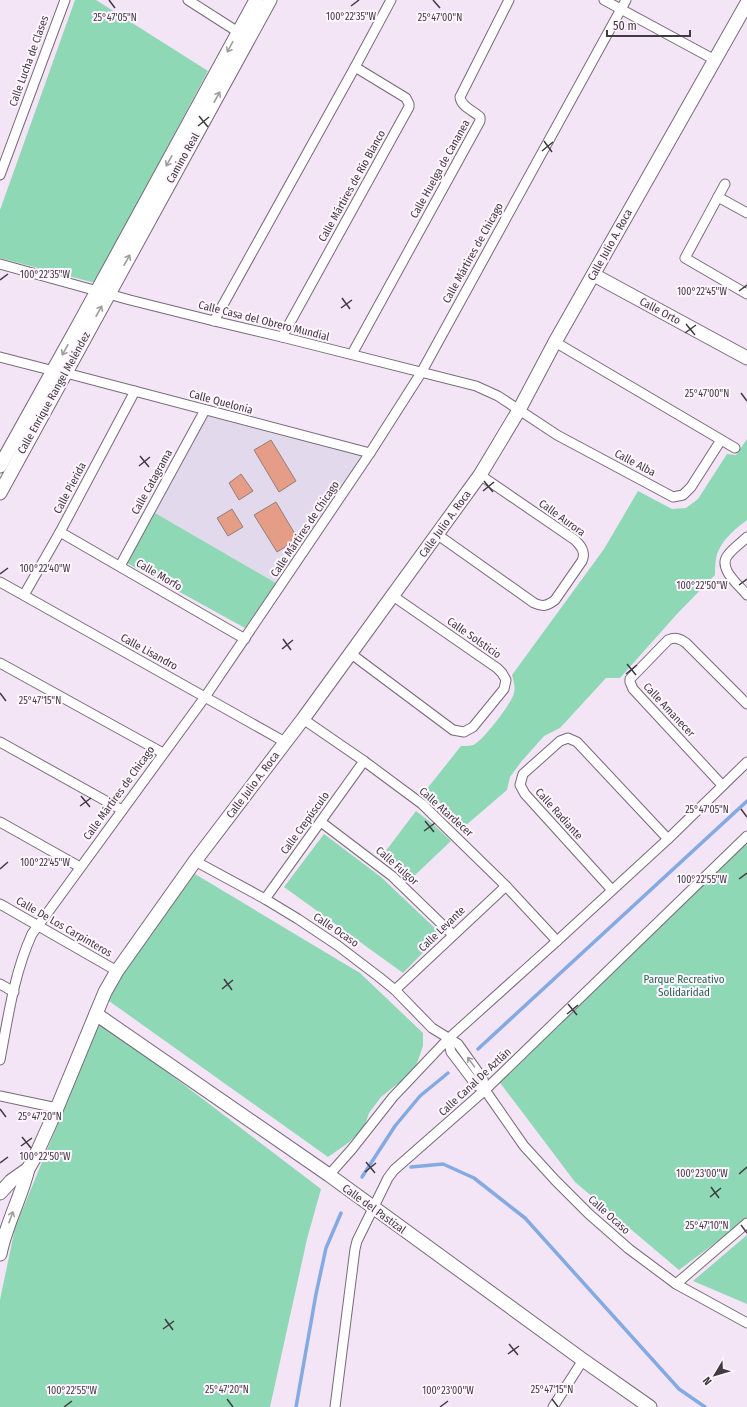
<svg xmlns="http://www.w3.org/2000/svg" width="747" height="1407" viewBox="0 0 747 1407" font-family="'Fira Sans Condensed',sans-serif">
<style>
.education{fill:#e2d9ed}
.green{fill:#8ed8b6}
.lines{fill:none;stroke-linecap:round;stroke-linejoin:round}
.stream{stroke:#83aae3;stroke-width:3.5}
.building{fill:#e69d87;stroke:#937e78}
.street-casing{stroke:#776a79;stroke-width:11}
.secondary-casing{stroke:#776a79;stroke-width:15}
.street{stroke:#fff;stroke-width:9}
.secondary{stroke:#fff;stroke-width:13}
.oneway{stroke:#a09ca0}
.ticks{fill:none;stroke:#403a41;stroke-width:1.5}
.labels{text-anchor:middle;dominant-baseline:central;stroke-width:4;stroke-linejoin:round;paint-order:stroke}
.street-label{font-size:11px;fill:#403a41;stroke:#fef5ff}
.park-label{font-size:11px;fill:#27624a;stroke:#fef5ff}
.ticks-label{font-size:10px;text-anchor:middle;fill:#403a41;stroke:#fef5ff;stroke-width:4;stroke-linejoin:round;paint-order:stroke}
</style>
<rect width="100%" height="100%" fill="#f4e5f6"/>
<polygon class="education" points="209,414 364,454 276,583 155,513"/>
<g class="green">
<polygon points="75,0 96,0 208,71 95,283 0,258 0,210"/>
<path d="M747,439V520C734,530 719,542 716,559C715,564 715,570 715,575L677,614L620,678H606L560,728L544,736L521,762L510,777L507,790L465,826L426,790L461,746C464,746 470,746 473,745C482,742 509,706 513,696C516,689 514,682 512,675L604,549L638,491L672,509L686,508L698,499L727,454L736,455Z"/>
<polygon points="155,513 276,583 245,628 127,563"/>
<polygon points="416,811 434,825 451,841 413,877 385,852"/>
<polygon points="324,834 381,877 441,934 403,973 284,887"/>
<polygon points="747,837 747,1219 679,1270 575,1182 498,1080"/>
<polygon points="195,874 360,973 423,1033 423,1046 416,1066 406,1081 396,1085 381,1097 369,1113 364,1128 348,1143 328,1157 109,1001 122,971"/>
<polygon points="100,1021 321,1189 307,1239 270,1407 0,1407 0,1300 15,1228"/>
<polygon points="747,1235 747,1304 693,1281"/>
</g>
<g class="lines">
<g class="stream">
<polyline points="478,1049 747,801"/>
<polyline points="411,1167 443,1164 474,1178 525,1218 679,1389 705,1407"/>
<polyline points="362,1177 395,1126 420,1096 448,1073"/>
<polyline points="296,1407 316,1294 326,1248 341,1213"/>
</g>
</g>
<g class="building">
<polygon points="271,440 296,481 279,492 254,450"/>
<polygon points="241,474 253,491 239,500 229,483"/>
<polygon points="276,502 298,539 277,552 254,515"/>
<polygon points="232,509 243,527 228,536 217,518"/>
</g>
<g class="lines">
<defs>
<g id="street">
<polyline points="188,0 238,32"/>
<polyline points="604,0 715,60"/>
<polyline points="0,175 65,0"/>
<polyline points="725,184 685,258 747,294"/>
<polyline points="718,197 747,213"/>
<polyline points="0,264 130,300 214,321 282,337 476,386 498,396 557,435 673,497 683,495 691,487 721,440"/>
<polyline points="214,321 355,67 391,0"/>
<polyline points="282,337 409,107 409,104 406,98 355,67"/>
<polyline points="555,342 735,448"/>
<path d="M352,354L480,121V117C474,111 461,107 460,97L509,0"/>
<polyline points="0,357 54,371"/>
<polyline points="66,373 370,453"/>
<polyline points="60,532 245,639"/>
<path d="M438,535L534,603C543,607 547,606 555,600L582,561C586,552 581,546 575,540L480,475"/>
<path d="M747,537C741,543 733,548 728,555C717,568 739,585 747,595"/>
<polyline points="120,566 205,410"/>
<polyline points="0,582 285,742"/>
<polyline points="24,595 60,532 135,391"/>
<polyline points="350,653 453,730 464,732 473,727 504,689 506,680 502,673 497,668 393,596"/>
<polyline points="0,663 163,753"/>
<polyline points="303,719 364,761 422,804 506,886 557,941"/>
<polyline points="0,742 122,810"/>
<path d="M722,785L633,689L630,682V679L668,640C675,637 679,638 686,643L747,704"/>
<polyline points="0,822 80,867"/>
<polyline points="321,822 392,876 453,935"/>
<polyline points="195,861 265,899 298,919 337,945 379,977 395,990 432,1028 458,1044 483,1079 485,1090"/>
<polyline points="612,890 525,794 520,785 523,774 560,741 568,738 577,742 668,839"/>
<polyline points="265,899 364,761"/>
<polyline points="0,904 117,971"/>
<polyline points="0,984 14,992"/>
<polyline points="395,990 506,886"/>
<polyline points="448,1039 451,1052 476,1085 485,1090 524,1146 555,1180 589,1214 629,1249 676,1284 747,1323"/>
<path d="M0,1060C8,1018 14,973 32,934L205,697L370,453L421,373L626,0"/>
<polyline points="0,1096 57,1108"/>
<polyline points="329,1175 352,1149 393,1097 448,1039 557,941 668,839 747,762"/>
<polyline points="676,1284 747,1223"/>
<polyline points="335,1407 355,1249 357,1241 388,1178 394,1170 485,1090 747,836"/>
<polyline points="553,1407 583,1360"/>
</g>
<g id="secondary">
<polyline points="594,275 747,358"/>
<polyline points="0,466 79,324 256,0"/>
<polyline points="0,493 270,0"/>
<polyline points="96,1014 329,1175 583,1360 650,1407"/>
<polyline points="0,1193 11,1181 28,1169 35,1157 57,1108 105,992 117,971 195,861 303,719 480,475 519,410 555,342 747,3"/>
<path d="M0,1254C6,1224 21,1198 28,1169"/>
</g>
</defs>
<use href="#street" class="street-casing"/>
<use href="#secondary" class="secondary-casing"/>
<use href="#street" class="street"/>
<use href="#secondary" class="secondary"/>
</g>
<defs><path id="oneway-shaft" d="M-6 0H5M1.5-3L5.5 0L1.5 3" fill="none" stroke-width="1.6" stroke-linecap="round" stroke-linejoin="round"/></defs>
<g class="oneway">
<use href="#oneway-shaft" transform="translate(230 47) rotate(118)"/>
<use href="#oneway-shaft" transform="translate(217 97) rotate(-61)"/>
<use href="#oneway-shaft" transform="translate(169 161) rotate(119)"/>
<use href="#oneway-shaft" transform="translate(127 260) rotate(-61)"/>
<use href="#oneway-shaft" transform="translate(99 311) rotate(-61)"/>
<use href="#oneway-shaft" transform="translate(65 350) rotate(119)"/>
<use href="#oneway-shaft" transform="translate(471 1062) rotate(-126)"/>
<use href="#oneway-shaft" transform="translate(11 1217) rotate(-70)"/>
</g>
<path class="ticks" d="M109,0L115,8M433,0L440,8M351,6L359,0M199,116L208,127M198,126L209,117M544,141L552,152M542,151L553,142M0,280L8,274M739,291L747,285M342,298L350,309M341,308L352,300M686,324L695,335M685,333L696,325M741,393L747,401M140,456L149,467M139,466L150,457M484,481L493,492M483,491L494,482M0,574L8,568M739,585L747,579M283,639L291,650M282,649L293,640M627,664L636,675M626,674L637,665M0,693L6,701M81,796L90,807M80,806L91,798M741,809L747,817M425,821L434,832M424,831L435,823M0,869L8,862M739,879L747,873M224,979L232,990M222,989L233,980M568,1004L577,1015M567,1014L578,1005M0,1109L6,1117M22,1137L31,1148M21,1146L32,1138M366,1162L375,1173M0,1163L8,1157M365,1172L376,1163M739,1174L747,1167M711,1187L719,1198M710,1197L721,1188M741,1225L747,1233M165,1319L173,1330M163,1329L174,1321M509,1344L518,1355M508,1354L519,1346M227,1399L233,1407M552,1399L558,1407M64,1407L72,1401M440,1407L448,1401"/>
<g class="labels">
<g class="street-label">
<text transform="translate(29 61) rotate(-70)">Calle Lucha de Clases</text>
<text transform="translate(183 158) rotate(-61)">Camino Real</text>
<text transform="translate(440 169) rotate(-61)">Calle Huelga de Cananea</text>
<text transform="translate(352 186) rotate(-61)">Calle Mártires de Río Blanco</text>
<text transform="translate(610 245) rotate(-61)">Calle Julio A. Roca</text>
<text transform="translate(473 253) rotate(-61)">Calle Mártires de Chicago</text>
<text transform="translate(660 311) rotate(28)">Calle Orto</text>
<text transform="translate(264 321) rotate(14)">Calle Casa del Obrero Mundial</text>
<text transform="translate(54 393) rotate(-61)">Calle Enrique Rangel Meléndez</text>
<text transform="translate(221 402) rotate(15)">Calle Quelonia</text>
<text transform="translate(635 463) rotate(28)">Calle Alba</text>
<text transform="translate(152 482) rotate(-61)">Calle Catagrama</text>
<text transform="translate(70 488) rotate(-62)">Calle Pierida</text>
<text transform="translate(562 518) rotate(36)">Calle Aurora</text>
<text transform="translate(445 524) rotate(-54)">Calle Julio A. Roca</text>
<text transform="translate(305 529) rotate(-56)">Calle Mártires de Chicago</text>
<text transform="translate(159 575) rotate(30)">Calle Morfo</text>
<text transform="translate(474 638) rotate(35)">Calle Solsticio</text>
<text transform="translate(149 652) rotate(29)">Calle Lisandro</text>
<text transform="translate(669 710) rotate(47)">Calle Amanecer</text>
<text transform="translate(253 785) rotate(-53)">Calle Julio A. Roca</text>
<text transform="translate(119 793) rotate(-54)">Calle Mártires de Chicago</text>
<text transform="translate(446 812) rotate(42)">Calle Atardecer</text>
<text transform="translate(559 814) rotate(48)">Calle Radiante</text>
<text transform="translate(305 823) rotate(-54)">Calle Crepúsculo</text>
<text transform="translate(397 866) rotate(41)">Calle Fulgor</text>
<text transform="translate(64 927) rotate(30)">Calle De Los Carpinteros</text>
<text transform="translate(442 929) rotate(-44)">Calle Levante</text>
<text transform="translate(336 930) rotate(34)">Calle Ocaso</text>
<text transform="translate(475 1082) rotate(-43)">Calle Canal De Aztlán</text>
<text transform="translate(374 1209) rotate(36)">Calle del Pastizal</text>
<text transform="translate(609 1215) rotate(42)">Calle Ocaso</text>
</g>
<g class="park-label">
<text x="684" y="979">Parque Recreativo<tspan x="684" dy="13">Solidaridad</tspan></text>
</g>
</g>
<g class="ticks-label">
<text x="351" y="20">100°22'35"W</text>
<text x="115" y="21">25°47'05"N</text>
<text x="440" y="21">25°47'00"N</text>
<text x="45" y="278">100°22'35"W</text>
<text x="702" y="295">100°22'45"W</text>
<text x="707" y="397">25°47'00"N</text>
<text x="45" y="572">100°22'40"W</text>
<text x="702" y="589">100°22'50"W</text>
<text x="40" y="704">25°47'15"N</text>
<text x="707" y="813">25°47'05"N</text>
<text x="45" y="866">100°22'45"W</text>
<text x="702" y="883">100°22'55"W</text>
<text x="40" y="1120">25°47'20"N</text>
<text x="45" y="1160">100°22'50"W</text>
<text x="702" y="1177">100°23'00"W</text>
<text x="707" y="1229">25°47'10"N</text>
<text x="227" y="1393">25°47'20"N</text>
<text x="552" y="1393">25°47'15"N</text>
<text x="72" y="1394">100°22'55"W</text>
<text x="448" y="1394">100°23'00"W</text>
</g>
<g transform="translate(715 1375) rotate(232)" stroke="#fef5ff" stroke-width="3" paint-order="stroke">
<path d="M0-3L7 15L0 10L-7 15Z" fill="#403a41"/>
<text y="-6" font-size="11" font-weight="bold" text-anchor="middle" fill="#403a41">N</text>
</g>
<path d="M607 30v6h83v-6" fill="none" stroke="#403a41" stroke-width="2"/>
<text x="613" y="30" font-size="12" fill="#403a41" stroke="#fef5ff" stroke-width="3" paint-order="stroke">50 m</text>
</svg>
